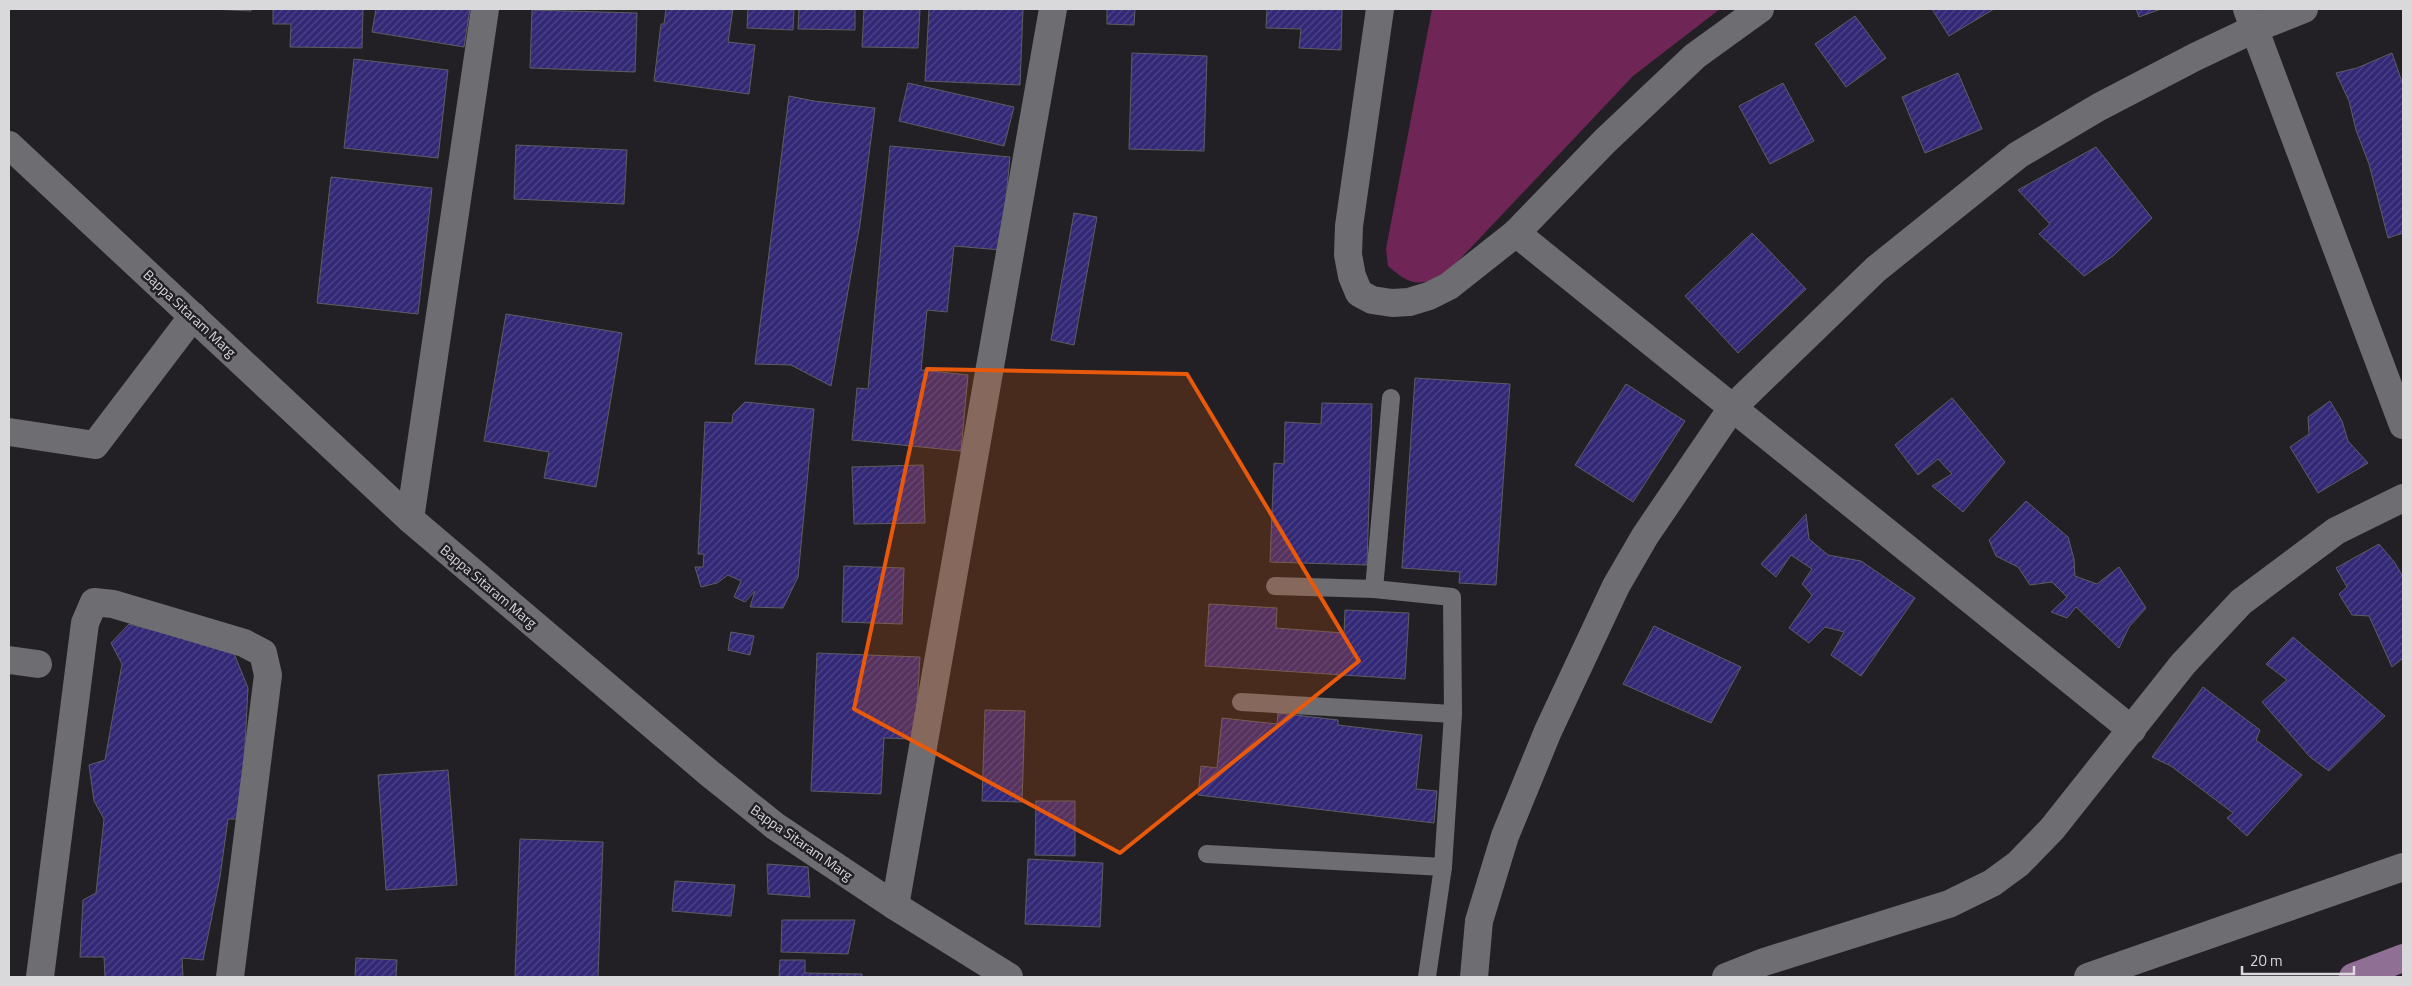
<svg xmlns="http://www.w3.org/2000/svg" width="2412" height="986" viewBox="0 0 2412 986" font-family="'Titillium Web',sans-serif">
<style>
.green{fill:#702557}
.building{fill:url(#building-hatch);stroke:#5d5d62}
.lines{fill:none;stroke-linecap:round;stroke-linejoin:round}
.service{stroke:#6e6d71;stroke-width:18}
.minor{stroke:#6e6d71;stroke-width:28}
.tertiary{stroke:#6e6d71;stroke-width:28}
.primary{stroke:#906f94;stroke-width:28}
.marked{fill:#e8590c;fill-opacity:0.2;stroke:#e8590c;stroke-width:4;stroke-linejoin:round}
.labels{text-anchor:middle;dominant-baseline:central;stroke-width:5;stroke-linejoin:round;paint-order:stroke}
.street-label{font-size:14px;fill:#d9d8db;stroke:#222024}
</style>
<defs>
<pattern id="building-hatch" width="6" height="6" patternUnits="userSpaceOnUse" patternTransform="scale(1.25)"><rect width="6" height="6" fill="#322875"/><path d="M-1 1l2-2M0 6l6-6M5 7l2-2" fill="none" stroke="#4f4688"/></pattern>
</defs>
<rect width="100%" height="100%" fill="#222024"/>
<path class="green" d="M1432,9H1720L1633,76L1445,275C1418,287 1410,285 1388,266L1386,249Z"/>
<g class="building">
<polygon points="211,9 251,9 251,11"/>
<polygon points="273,9 363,9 362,48 290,47 291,24 273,24"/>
<polygon points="376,9 470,9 464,47 372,32"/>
<polygon points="666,9 733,9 728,42 755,45 749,94 654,81 661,24 664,24"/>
<polygon points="748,9 794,9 793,30 747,28"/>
<polygon points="799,9 855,9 855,30 798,29"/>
<polygon points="864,9 920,9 918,48 862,47"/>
<polygon points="929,9 1023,9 1020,85 925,81"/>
<polygon points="1107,9 1135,9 1134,25 1107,24"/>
<polygon points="1267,9 1342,9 1341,50 1299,48 1301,29 1266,28"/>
<polygon points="1932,9 1994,9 1949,36"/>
<polygon points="2136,9 2161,9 2139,17"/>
<polygon points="532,10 637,13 635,72 530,68"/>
<polygon points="1855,16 1886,58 1846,87 1815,44"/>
<polygon points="1132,53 1207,56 1204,151 1129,149"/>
<polygon points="2392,53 2403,85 2403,233 2388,238 2369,164 2356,130 2349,101 2336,73 2357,68"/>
<polygon points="354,59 448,70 438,158 344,148"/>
<polygon points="1958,73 1982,129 1925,153 1902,97"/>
<polygon points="908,83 1014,107 1004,146 899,121"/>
<polygon points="1783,83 1814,141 1770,164 1739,106"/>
<polygon points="789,96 814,101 875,108 860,224 831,386 791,365 755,364"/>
<polygon points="516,145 627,150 624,204 514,199"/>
<polygon points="890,146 1010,157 1001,250 954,246 947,312 927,310 921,370 968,375 961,451 852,440 857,388 868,389"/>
<polygon points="2096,147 2152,218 2113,256 2084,276 2039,234 2050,224 2018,190"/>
<polygon points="331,177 432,188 418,314 317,303"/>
<polygon points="1074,213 1097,217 1074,345 1051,340"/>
<polygon points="1752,233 1806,289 1738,353 1685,296"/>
<polygon points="506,314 622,333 596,487 544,478 549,452 484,441"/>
<polygon points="1415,378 1510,384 1496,585 1459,583 1460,572 1402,568"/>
<polygon points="1626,384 1685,421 1633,502 1575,465"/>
<polygon points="1952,398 2005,462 1963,512 1932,486 1952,474 1938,459 1918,475 1895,445"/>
<polygon points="2330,401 2342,421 2348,441 2368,463 2318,493 2290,447 2309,434 2308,417"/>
<polygon points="745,402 814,409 798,577 783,608 750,607 755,591 745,602 734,597 741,581 728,575 717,583 701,587 695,567 703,567 704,554 698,554 705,422 732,423 733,414"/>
<polygon points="1322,403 1372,404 1367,565 1270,562 1274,463 1284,464 1285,422 1321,424"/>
<polygon points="923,465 925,523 854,524 852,467"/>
<polygon points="2026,501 2068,537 2074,559 2075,576 2097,584 2119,567 2146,608 2129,627 2119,648 2076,607 2067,618 2051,612 2067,597 2052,582 2030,585 2018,567 1996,556 1989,540"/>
<polygon points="1806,514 1809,539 1828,555 1861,561 1915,598 1861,676 1831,655 1844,632 1825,627 1809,643 1789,628 1812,595 1802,584 1812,569 1791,555 1776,577 1761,564"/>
<polygon points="2379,544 2395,563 2403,577 2403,658 2392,667 2369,616 2352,615 2339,594 2347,587 2336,568"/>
<polygon points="844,566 904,568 902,624 842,622"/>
<polygon points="1209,604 1277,608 1276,628 1344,633 1345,610 1409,613 1405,679 1205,666"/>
<polygon points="129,624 233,651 248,688 241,819 228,819 220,877 203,960 182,958 183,977 105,977 104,957 80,957 83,900 96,893 104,819 94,801 89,765 105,760 122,664 111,643"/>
<polygon points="1654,626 1741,667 1711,723 1623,684"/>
<polygon points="731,632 754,636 750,655 728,650"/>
<polygon points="2293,637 2385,716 2329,771 2310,757 2262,702 2287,680 2266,664"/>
<polygon points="817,653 920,657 915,739 884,738 881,794 811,791"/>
<polygon points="2203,687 2260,730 2256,740 2302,775 2247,836 2227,818 2233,813 2171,766 2152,757"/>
<polygon points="985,710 1025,711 1022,802 982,801"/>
<polygon points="1278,713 1338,720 1338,725 1422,735 1416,789 1437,791 1434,823 1198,795 1201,766 1217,768 1222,718 1277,724"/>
<polygon points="448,770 457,885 386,890 378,775"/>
<polygon points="1036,801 1075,801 1075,856 1035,855"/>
<polygon points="520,839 603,842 598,977 515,977"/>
<polygon points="1028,859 1103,863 1100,927 1025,924"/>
<polygon points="767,864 808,867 810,897 768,894"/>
<polygon points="675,881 735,885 731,916 672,911"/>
<polygon points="782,920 855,920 848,954 781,952"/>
<polygon points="356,958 397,960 396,977 355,977"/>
<polygon points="780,960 805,960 805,973 862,974 862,977 779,977"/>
</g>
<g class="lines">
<g class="service">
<polyline points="1275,586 1374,589 1452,597 1453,714"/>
<polyline points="1374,589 1391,398"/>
<polyline points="1241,702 1453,714 1443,867 1427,977"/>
<polyline points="1207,854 1443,867"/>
</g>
<g class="minor">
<polyline points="1380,9 1349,226 1348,255 1352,276 1359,293 1372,300 1392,303 1409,302 1429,296 1449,286 1516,233 1605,141 1695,56 1760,9"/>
<polyline points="2247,9 2403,425"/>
<polyline points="1516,233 2132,730"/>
<polyline points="9,432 95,445 193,316"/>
<polyline points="410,519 485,9"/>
<polyline points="9,660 38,664"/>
<polyline points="895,906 1053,9"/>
<polyline points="40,977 85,623 94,602 113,604 244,643 263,653 268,675 230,977"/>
<polyline points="1474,977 1479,921 1505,836 1548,731 1616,586 1645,536 1732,408 1876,269 2018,155 2099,107 2195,57 2256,28 2304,9"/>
<polyline points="1726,977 1764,962 1949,904 1992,883 2018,864 2052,829 2183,664 2241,602 2336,531 2403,498"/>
</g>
<g class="tertiary">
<polyline points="9,145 410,519 709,773 775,826 895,906 1009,977"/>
<polyline points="2088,977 2403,867"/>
</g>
<polyline class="primary" points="2353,977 2403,958"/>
</g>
<path class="marked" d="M927,369L1187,374L1359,661L1120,853L854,709Z"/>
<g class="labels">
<g class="street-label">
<text transform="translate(190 313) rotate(43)">Bappa Sitaram Marg</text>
<text transform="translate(489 586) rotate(40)">Bappa Sitaram Marg</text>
<text transform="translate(802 842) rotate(35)">Bappa Sitaram Marg</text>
</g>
</g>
<rect width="2412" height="986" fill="none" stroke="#d9d8db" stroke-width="20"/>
<path d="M2242 966v8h112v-8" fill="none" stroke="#d9d8db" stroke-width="2.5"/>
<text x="2250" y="966" font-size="15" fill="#d9d8db" stroke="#222024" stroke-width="4" paint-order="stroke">20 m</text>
</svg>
